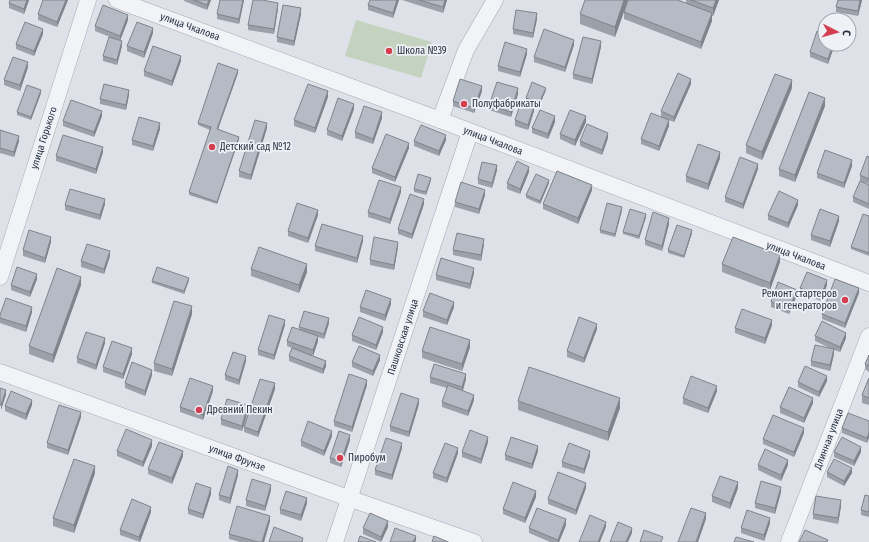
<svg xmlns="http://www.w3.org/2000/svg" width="869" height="542" viewBox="0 0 869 542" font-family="'Fira Sans Condensed',sans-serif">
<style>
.green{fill:#c4d3bf}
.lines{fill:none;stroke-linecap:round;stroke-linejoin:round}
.minor-casing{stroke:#a3a9b2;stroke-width:17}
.minor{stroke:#f1f3f7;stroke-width:16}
.wall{fill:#9ca1a9}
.shaded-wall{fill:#7f838a}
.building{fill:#b5bbc5;stroke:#7f838a}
.poi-dot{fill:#d33e51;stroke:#eef1f6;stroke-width:1.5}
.labels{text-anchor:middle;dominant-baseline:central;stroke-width:3.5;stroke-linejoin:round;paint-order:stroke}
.street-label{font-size:10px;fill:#272f40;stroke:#eef1f6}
.poi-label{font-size:10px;fill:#272f40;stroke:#eef1f6;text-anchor:start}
</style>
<rect width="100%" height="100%" fill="#dee2e8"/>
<polygon class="green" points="356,20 432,42 421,78 345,56"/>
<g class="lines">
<defs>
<g id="minor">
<polyline points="117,0 440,120 869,283"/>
<polyline points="440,120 466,50 495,0"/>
<polyline points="0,277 88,0"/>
<polyline points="0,372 351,499 474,542"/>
<polyline points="335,542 470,132"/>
<polyline points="789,542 869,336"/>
</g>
</defs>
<use href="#minor" class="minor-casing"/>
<use href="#minor" class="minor"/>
</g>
<g class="wall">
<polygon points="29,0 24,14 9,8 9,3"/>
<polygon points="43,0 68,0 57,27 38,20 38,14"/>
<polygon points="184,0 211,0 207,10 184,1"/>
<polygon points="244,0 239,24 217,19 217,14"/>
<polygon points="370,0 399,0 393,18 368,10 368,5"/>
<polygon points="402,0 447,0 443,13"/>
<polygon points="686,0 719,0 713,16 712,16 712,21 701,49 624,19 624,12 615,37 580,24 580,14 686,3"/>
<polygon points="862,0 858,16 836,12 836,7"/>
<polygon points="278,8 274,34 248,30 248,25"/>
<polygon points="301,14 294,46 277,42 277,37"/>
<polygon points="537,19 533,38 513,34 513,29"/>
<polygon points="128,20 120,40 122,46 117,65 103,61 103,56 110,37 95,31 95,26"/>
<polygon points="153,33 144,58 127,51 127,46"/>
<polygon points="43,34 34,56 16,49 16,44"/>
<polygon points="835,44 828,64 810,57 810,52"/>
<polygon points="574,45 565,72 534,62 534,57"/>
<polygon points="601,47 592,84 573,79 573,74"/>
<polygon points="527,54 520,77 498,71 498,66"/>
<polygon points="181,61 172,86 144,76 144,71"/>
<polygon points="28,67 20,91 4,85 4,80"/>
<polygon points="238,73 218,129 239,139 217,204 189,195 189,192 210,130 198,125 198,123"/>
<polygon points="691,84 674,122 661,117 661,111"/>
<polygon points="792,88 762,160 746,153 746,145"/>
<polygon points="546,90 539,106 526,100 526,98"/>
<polygon points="482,91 474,113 453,106 453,101"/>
<polygon points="41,93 31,120 17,115 17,112"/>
<polygon points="518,94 511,117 489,110 489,105"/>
<polygon points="129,95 126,110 100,104 100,99"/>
<polygon points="328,97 315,133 294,126 294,120"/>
<polygon points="825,106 795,182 779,176 779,169"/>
<polygon points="354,109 342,141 327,135 327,130"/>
<polygon points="534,111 528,130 515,126 515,120"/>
<polygon points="102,116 94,137 63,126 63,121"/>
<polygon points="382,118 373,144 355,138 355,132"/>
<polygon points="555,122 548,139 532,133 532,128"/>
<polygon points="586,122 575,146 560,139 560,134"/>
<polygon points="669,126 659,151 641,144 641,139"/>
<polygon points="267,128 251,180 239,177 239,171"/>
<polygon points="160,129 153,151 132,145 132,140"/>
<polygon points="0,130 19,141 14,157 0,153"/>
<polygon points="608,138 602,155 580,146 580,141"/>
<polygon points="446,140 439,156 414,146 414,141"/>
<polygon points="409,148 395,182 372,173 372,168"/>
<polygon points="103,152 96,174 56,161 56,156"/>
<polygon points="869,157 869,184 860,181 860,175"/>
<polygon points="720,158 708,190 686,182 686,176"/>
<polygon points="852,166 844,188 817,178 817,173"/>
<polygon points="758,169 743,209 725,202 725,197"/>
<polygon points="497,170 492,188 478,184 478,179"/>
<polygon points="529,172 520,194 507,189 507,183"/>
<polygon points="431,180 426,195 414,192 414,189"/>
<polygon points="549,183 540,204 526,198 526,195"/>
<polygon points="869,185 869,209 853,202 853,197"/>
<polygon points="592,190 578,224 543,209 543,204"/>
<polygon points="401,192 390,224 368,217 368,212"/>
<polygon points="485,195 479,214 455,207 455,202"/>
<polygon points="105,204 100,220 65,210 65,205"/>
<polygon points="424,204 412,239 398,234 398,229"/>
<polygon points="798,205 788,228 768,220 768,215"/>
<polygon points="622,210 615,237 600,233 600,230"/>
<polygon points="318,215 308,243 288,236 288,231"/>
<polygon points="869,216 869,256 851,249 851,247"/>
<polygon points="646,217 639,239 623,234 623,232"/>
<polygon points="839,221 830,247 811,240 811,235"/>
<polygon points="669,224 662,251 645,245 645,240"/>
<polygon points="692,233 684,258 668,253 668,250"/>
<polygon points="363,241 357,263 315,251 315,246"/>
<polygon points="51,242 45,263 23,256 23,250"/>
<polygon points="484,244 481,261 453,255 453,250"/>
<polygon points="398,247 394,270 370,265 370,260"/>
<polygon points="110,256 104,274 81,267 81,261"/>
<polygon points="780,262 770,290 722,272 722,264"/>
<polygon points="251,269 307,272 299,293 251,276"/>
<polygon points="474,273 470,289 436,280 436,275"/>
<polygon points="37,279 30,297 11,290 11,285"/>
<polygon points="189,280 184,294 152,283 152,281"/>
<polygon points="81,285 53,363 29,354 29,346"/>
<polygon points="827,285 821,301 800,293 800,288"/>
<polygon points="859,293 845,328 822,319 822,314"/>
<polygon points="797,295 789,314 771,307 771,302"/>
<polygon points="391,304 385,321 360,312 360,307"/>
<polygon points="454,307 447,325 423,317 423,311"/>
<polygon points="32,312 26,332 0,323 0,315"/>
<polygon points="192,314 172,376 154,371 154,363"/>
<polygon points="329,323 324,339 318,337 318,341 313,356 326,366 323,374 289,361 289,356 292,348 287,346 287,341 299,329 299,327"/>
<polygon points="285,325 274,360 258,355 258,350"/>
<polygon points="772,325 765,344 735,333 735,328"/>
<polygon points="597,329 584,363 567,357 567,351"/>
<polygon points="383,332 376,350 352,341 352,335"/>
<polygon points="815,336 846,338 840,352 834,350 834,354 830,371 811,366 811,361 832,349 815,341"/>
<polygon points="105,343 96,370 77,363 77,358"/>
<polygon points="470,347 462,371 422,358 422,351"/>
<polygon points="132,354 123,379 103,372 103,367"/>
<polygon points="869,355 869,372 865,369 865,364"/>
<polygon points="380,360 373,376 352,367 352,362"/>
<polygon points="246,361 239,385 225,380 225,375"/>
<polygon points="152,375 145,396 125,388 125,383"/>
<polygon points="430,377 466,379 463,391 474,400 468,416 442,407 442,402 447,388 430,383"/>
<polygon points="869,378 869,405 862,403 862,395"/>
<polygon points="827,381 819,397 798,387 798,382"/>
<polygon points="367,385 352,432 334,426 334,421"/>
<polygon points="275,389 258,437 244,432 244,427"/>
<polygon points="213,391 203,420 180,412 180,407"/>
<polygon points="717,391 708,413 683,404 683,398"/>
<polygon points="518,401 620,408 608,441 518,410"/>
<polygon points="813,403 804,423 780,413 780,407"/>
<polygon points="419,404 409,437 390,431 390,426"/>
<polygon points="32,405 26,420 5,411 5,406"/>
<polygon points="248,411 242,431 221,425 221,419"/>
<polygon points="81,417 68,455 47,448 47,443"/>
<polygon points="869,421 867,443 842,433 842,428"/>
<polygon points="804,433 794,457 763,444 763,439"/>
<polygon points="332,436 324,456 301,446 301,441"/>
<polygon points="350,440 341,467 330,463 330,458"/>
<polygon points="488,442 481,464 462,457 462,452"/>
<polygon points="152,446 143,467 117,456 117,451"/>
<polygon points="402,448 392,480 375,475 375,470"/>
<polygon points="538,451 532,469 505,460 505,455"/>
<polygon points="834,452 861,452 854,466 834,457"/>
<polygon points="458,453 447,483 433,478 433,473"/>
<polygon points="183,456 172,484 148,474 148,469"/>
<polygon points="590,456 584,474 562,467 562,462"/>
<polygon points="758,465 788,465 781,481 758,470"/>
<polygon points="827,472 852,473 844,486 827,477"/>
<polygon points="95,473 74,533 53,526 53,518"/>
<polygon points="238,475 230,504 219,500 219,495"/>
<polygon points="586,488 576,515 548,504 548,499"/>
<polygon points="738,488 730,509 712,502 712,496"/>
<polygon points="271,490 265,511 246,506 246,500"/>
<polygon points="781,492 775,514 755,508 755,503"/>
<polygon points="211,494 203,519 188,514 188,509"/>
<polygon points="869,496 869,517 861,515 861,510"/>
<polygon points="536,497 525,523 503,514 503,509"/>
<polygon points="307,503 301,521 280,514 280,509"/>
<polygon points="841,506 838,524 813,519 813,514"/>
<polygon points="151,512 140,542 120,535 120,530"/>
<polygon points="270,521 264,542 240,542 229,539 229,534"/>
<polygon points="770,523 764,541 741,533 741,528"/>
<polygon points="566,525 559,542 550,542 529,533 529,528"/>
<polygon points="388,527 381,542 363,534 363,528"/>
</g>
<g class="shaded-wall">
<polygon points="27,0 29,0 24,14 24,9"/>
<polygon points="66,0 68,0 57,27 57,22"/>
<polygon points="209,0 211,0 207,10 207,5"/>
<polygon points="243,0 244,0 239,24 239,19"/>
<polygon points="397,0 399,0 393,18 393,13"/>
<polygon points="445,0 447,0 443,13 443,7"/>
<polygon points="624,0 628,0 615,37 615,27"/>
<polygon points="716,0 719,0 713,16 713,8"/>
<polygon points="860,0 862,0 858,16 858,11"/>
<polygon points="278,3 278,8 274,34 274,29"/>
<polygon points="301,8 301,14 294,46 294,41"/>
<polygon points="537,13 537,19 533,38 533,33"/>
<polygon points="712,13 712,21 701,49 701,42"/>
<polygon points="128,15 128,20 120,41 120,36"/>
<polygon points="153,28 153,33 144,58 144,52"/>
<polygon points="43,29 43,34 34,56 34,51"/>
<polygon points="574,40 574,45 565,72 565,67"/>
<polygon points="122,41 122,46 117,65 117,60"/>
<polygon points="601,41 601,47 592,84 592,79"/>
<polygon points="833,44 835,44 828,64 828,59"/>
<polygon points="527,49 527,54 520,77 520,72"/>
<polygon points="181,56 181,61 172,86 172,81"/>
<polygon points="28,62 28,67 20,91 20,85"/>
<polygon points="238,70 238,73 217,132 217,129"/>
<polygon points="691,79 691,84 674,122 674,117"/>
<polygon points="792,80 792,88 762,160 762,152"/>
<polygon points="482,86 482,91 474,113 474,108"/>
<polygon points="518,88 518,94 511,117 511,112"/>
<polygon points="546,88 546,90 539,106 539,103"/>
<polygon points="41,90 41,93 31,120 31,117"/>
<polygon points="129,90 129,95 126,110 126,105"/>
<polygon points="328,91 328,97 315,133 315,128"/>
<polygon points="825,98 825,106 795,182 795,175"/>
<polygon points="354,104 354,109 342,141 342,136"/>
<polygon points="534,106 534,111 528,130 528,125"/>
<polygon points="102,111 102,116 94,137 94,132"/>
<polygon points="382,112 382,118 373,144 373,139"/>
<polygon points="555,116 555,122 548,139 548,134"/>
<polygon points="586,116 586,122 575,146 575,140"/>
<polygon points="669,120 669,126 659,151 659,146"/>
<polygon points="160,123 160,129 153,151 153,146"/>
<polygon points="267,123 267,128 251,180 251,175"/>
<polygon points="608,133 608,138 602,155 602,150"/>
<polygon points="446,135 446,140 439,156 439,151"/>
<polygon points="19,136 19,141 14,157 14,152"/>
<polygon points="239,137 239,139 217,204 217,202"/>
<polygon points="409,143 409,148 395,182 395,177"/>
<polygon points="103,147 103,152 96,174 96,169"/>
<polygon points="720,152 720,158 708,190 708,184"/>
<polygon points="852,160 852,166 844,188 844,183"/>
<polygon points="758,164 758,169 743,209 743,204"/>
<polygon points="497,165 497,170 492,188 492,183"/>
<polygon points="529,167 529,172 520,194 520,189"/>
<polygon points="431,178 431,180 426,195 426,192"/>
<polygon points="549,180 549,183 540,204 540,201"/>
<polygon points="592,185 592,190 578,224 578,218"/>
<polygon points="401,187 401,192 390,224 390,219"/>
<polygon points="485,190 485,195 479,214 479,209"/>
<polygon points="105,199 105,204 100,220 100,215"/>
<polygon points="424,199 424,204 412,239 412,234"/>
<polygon points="798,200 798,205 788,228 788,223"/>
<polygon points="622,207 622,210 615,237 615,234"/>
<polygon points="318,210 318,215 308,243 308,238"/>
<polygon points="646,214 646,217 639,239 639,236"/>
<polygon points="839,216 839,221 830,247 830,241"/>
<polygon points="669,218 669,224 662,251 662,246"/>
<polygon points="692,230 692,233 684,258 684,256"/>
<polygon points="363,236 363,241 357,263 357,258"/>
<polygon points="51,237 51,242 45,263 45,258"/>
<polygon points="484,239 484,244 481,261 481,255"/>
<polygon points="398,242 398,247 394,270 394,265"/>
<polygon points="110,251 110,256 104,274 104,269"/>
<polygon points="780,255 780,262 770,290 770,283"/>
<polygon points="307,264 307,272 299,293 299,285"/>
<polygon points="474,268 474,273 470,289 470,284"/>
<polygon points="37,274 37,279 30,297 30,292"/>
<polygon points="81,277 81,285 53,363 53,355"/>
<polygon points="189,278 189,280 184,294 184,291"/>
<polygon points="827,280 827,285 821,301 821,296"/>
<polygon points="859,288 859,293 845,328 845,323"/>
<polygon points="797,290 797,295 789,314 789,309"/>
<polygon points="391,299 391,304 385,321 385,315"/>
<polygon points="454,302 454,307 447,325 447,320"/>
<polygon points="192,306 192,314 172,376 172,369"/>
<polygon points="32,307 32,312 26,332 26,326"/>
<polygon points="329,318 329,323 324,339 324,334"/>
<polygon points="285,320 285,325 274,360 274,355"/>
<polygon points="772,320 772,325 765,344 765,338"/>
<polygon points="597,324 597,329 584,363 584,358"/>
<polygon points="383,327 383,332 376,350 376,345"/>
<polygon points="846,333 846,338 840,352 840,347"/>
<polygon points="318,336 318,341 313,356 313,350"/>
<polygon points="105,338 105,343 96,370 96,365"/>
<polygon points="470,340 470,347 462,371 462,364"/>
<polygon points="132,348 132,354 123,379 123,374"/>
<polygon points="834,349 834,354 830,371 830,365"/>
<polygon points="380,355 380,360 373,376 373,371"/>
<polygon points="246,356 246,361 239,385 239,380"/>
<polygon points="326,361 326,366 323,374 323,369"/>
<polygon points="152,370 152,375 145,396 145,391"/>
<polygon points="466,374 466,379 462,392 462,387"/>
<polygon points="827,376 827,381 819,397 819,392"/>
<polygon points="367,380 367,385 352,432 352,427"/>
<polygon points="275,383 275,389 258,437 258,432"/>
<polygon points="213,386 213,391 203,420 203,415"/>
<polygon points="717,386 717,391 708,413 708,408"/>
<polygon points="6,390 6,395 1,410 1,405"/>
<polygon points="474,395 474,400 468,416 468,411"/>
<polygon points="620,398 620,408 608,441 608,432"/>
<polygon points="813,398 813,403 804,423 804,418"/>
<polygon points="419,399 419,404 409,437 409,432"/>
<polygon points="32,400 32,405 26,420 26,414"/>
<polygon points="248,405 248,411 242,431 242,426"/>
<polygon points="81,412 81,417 68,455 68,450"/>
<polygon points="804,428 804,433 794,457 794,452"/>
<polygon points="332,431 332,436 324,456 324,451"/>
<polygon points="869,433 869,438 867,443 867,438"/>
<polygon points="350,435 350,440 341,467 341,461"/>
<polygon points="488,437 488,442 481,464 481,459"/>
<polygon points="152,440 152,446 143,467 143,462"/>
<polygon points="402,443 402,448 392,480 392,475"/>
<polygon points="538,446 538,451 532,469 532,464"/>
<polygon points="861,447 861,452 854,466 854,461"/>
<polygon points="458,448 458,453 447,483 447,478"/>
<polygon points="183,451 183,456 172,484 172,478"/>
<polygon points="590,451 590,456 584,474 584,469"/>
<polygon points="788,460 788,465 781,481 781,475"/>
<polygon points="95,466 95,473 74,533 74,525"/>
<polygon points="852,468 852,473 844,486 844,481"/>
<polygon points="238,470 238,475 230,504 230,498"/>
<polygon points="738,482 738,488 730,509 730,503"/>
<polygon points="586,483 586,488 576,515 576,510"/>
<polygon points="271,485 271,490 265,511 265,506"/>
<polygon points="781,487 781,492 775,514 775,508"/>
<polygon points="211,488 211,494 203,519 203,514"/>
<polygon points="536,491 536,497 525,523 525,518"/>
<polygon points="307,498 307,503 301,521 301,515"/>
<polygon points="841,500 841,506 838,524 838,518"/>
<polygon points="151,507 151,512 140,542 139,537"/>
<polygon points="706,513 706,519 698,542 696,542"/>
<polygon points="270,516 270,521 264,542 262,542"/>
<polygon points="770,518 770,523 764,541 764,535"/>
<polygon points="566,519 566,525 559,542 558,542 558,540"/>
<polygon points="388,521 388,527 381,542 381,537"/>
<polygon points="606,522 606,527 600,542 598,542"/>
<polygon points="632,528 632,533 628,542 626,542"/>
<polygon points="416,536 416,541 415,542 413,542"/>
</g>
<g class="building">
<polygon points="10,0 27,0 24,9 9,3"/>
<polygon points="43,0 66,0 57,22 38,14"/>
<polygon points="194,0 209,0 207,5"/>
<polygon points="220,0 243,0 239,19 217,14"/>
<polygon points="253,0 262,0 278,3 274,29 248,25"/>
<polygon points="370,0 397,0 393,13 368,5"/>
<polygon points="419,0 445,0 443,7"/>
<polygon points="585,0 624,0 615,27 580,14"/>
<polygon points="628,0 678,0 712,13 701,42 624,12"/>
<polygon points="691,0 716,0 713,8"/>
<polygon points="838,0 860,0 858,11 836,7"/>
<polygon points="103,5 128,15 120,36 95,26"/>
<polygon points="283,5 301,8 294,41 277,37"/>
<polygon points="516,10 537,13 533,33 513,29"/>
<polygon points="25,22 43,29 34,51 16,44"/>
<polygon points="137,22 153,28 144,52 127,46"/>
<polygon points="544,29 574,40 565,67 534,57"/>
<polygon points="817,31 825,33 825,44 833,44 828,59 810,52"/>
<polygon points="109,37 122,41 117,60 103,56"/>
<polygon points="583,37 601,41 592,79 573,74"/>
<polygon points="505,42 527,49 520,72 498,66"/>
<polygon points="153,46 181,56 172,81 144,71"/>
<polygon points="13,57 28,62 20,85 4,80"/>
<polygon points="218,63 238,70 217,129 239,137 217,202 189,192 211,127 198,123"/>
<polygon points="678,73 691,79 674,117 661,111"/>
<polygon points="775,74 792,80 762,152 746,145"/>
<polygon points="460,79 482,86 474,108 453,101"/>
<polygon points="497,82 518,88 511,112 489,105"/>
<polygon points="532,82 546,88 539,103 526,98"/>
<polygon points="104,84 129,90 126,105 100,99"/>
<polygon points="308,84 328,91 315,128 294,120"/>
<polygon points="27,85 41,90 31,117 17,112"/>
<polygon points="809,92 825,98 795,175 779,169"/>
<polygon points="338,98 354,104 342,136 327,130"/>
<polygon points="71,100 102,111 94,132 63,121"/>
<polygon points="521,102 534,106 528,125 515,120"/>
<polygon points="364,106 382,112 373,139 355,132"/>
<polygon points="540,110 555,116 548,134 532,128"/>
<polygon points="570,110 586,116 575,140 560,134"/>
<polygon points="651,113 669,120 659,146 641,139"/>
<polygon points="139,117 160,123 153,146 132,140"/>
<polygon points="255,120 267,123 251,175 239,171"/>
<polygon points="587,124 608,133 602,150 580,141"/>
<polygon points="421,125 446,135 439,151 414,141"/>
<polygon points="0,130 19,136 14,152 0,148"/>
<polygon points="386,134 409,143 395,177 372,168"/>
<polygon points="63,135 103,147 96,169 56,156"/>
<polygon points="698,144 720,152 708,184 686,176"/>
<polygon points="825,150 852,160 844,183 817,173"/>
<polygon points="867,156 869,157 869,179 860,175"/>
<polygon points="740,157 758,164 743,204 725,197"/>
<polygon points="517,161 529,167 520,189 507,183"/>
<polygon points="482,162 497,165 492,183 478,179"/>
<polygon points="557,171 592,185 578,218 543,204"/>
<polygon points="418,174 431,178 426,192 414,189"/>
<polygon points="536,174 549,180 540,201 526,195"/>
<polygon points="379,180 401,187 390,219 368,212"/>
<polygon points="860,181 869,185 869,204 853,197"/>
<polygon points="461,182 485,190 479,209 455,202"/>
<polygon points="70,189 105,199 100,215 65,205"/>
<polygon points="779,191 798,200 788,223 768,215"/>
<polygon points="410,194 424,199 412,234 398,229"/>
<polygon points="297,203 318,210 308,238 288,231"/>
<polygon points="607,203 622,207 615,234 600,230"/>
<polygon points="630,209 646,214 639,236 623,232"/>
<polygon points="820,209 839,216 830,241 811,235"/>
<polygon points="653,212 669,218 662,246 645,240"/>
<polygon points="863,214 869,216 869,253 851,247"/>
<polygon points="322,224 363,236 357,258 315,246"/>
<polygon points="677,225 692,230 684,256 668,250"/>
<polygon points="29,230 51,237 45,258 23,250"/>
<polygon points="457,233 484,239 481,255 453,250"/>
<polygon points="374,237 398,242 394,265 370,260"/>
<polygon points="733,237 780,255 770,283 722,264"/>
<polygon points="87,244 110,251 104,269 81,261"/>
<polygon points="259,247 307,264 299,285 251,269"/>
<polygon points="441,258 474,268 470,284 436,275"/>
<polygon points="17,267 37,274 30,292 11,285"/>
<polygon points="157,267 189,278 184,291 152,281"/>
<polygon points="57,268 81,277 53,355 29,346"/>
<polygon points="807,272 827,280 821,296 800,288"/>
<polygon points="835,279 859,288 845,323 822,314"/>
<polygon points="778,282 797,290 789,309 771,302"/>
<polygon points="366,290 391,299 385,315 360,307"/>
<polygon points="430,293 454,302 447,320 423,311"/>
<polygon points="6,298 32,307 26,326 0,318 0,315"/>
<polygon points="174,301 192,306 172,369 154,363"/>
<polygon points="742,309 772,320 765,338 735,328"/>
<polygon points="304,311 329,318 324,334 299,327"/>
<polygon points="269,315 285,320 274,355 258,350"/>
<polygon points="359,317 383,327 376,345 352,335"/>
<polygon points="579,317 597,324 584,358 567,351"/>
<polygon points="822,321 846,333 840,347 815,336"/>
<polygon points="292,327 318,336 313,350 287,341"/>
<polygon points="430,327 470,340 462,364 422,351"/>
<polygon points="86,332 105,338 96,365 77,358"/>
<polygon points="112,341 132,348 123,374 103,367"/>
<polygon points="815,345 834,349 830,365 811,361"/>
<polygon points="359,346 380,355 373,371 352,362"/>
<polygon points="292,348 326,361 323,369 289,356"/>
<polygon points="233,352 246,356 239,380 225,375"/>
<polygon points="869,355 869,366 865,364"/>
<polygon points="132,362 152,370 145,391 125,383"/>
<polygon points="434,364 466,374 462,387 430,377"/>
<polygon points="805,366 827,376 819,392 798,382"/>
<polygon points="529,367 620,398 608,432 518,401"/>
<polygon points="349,374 367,380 352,427 334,421"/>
<polygon points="691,376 717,386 708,408 683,398"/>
<polygon points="190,378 213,386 203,415 180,407"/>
<polygon points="869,378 869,398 862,395"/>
<polygon points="260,379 275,383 258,432 244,427"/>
<polygon points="448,385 474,395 468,411 442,402"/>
<polygon points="789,387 813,398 804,418 780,407"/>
<polygon points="0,388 6,390 1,405 0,405"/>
<polygon points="11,391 32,400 26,414 5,406"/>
<polygon points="401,393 419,399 409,432 390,426"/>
<polygon points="227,399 248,405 242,426 221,419"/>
<polygon points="59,405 81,412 68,450 47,443"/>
<polygon points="848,413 869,421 869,433 867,438 842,428"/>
<polygon points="773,415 804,428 794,452 763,439"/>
<polygon points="308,421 332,431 324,451 301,441"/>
<polygon points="126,429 152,440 143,462 117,451"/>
<polygon points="470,430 488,437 481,459 462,452"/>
<polygon points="339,431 350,435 341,461 330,458"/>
<polygon points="511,437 538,446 532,464 505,455"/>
<polygon points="842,437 861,447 854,461 834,452"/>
<polygon points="386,438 402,443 392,475 375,470"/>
<polygon points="159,442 183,451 172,478 148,469"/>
<polygon points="445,443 458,448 447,478 433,473"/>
<polygon points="569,443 590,451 584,469 562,462"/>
<polygon points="765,449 788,460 781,475 758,465"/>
<polygon points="74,459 95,466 74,525 53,518"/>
<polygon points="834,459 852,468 844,481 827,472"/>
<polygon points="228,466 238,470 230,498 219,495"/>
<polygon points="558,472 586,483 576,510 548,499"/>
<polygon points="720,476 738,482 730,503 712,496"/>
<polygon points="252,479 271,485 265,506 246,500"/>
<polygon points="761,481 781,487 775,508 755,503"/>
<polygon points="513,482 536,491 525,518 503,509"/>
<polygon points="196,483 211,488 203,514 188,509"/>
<polygon points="286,491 307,498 301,515 280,509"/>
<polygon points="865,495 869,496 869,512 861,510"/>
<polygon points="816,496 841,500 838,518 813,514"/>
<polygon points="132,499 151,507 139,537 120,530"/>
<polygon points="237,506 270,516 262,542 258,542 229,534"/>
<polygon points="537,508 566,519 558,540 529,528"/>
<polygon points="691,508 706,513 696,542 678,542"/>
<polygon points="747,510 770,518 764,535 741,528"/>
<polygon points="370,513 388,521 381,537 363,528"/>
<polygon points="590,515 606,522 598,542 579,542"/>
<polygon points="618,522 632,528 626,542 610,542"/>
<polygon points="274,527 303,538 302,542 269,542"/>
<polygon points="395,528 416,536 413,542 390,542"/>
<polygon points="644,530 663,537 661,542 640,542"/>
<polygon points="805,530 828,540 827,542 799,542"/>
<polygon points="360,536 376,542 358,542"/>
<polygon points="434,536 448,542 432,542"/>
<polygon points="736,537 754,542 734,542"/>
</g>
<g class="poi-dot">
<circle cx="389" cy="51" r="4"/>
<circle cx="464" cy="104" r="4"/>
<circle cx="212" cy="147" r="4"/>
<circle cx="845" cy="300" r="4"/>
<circle cx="199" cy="410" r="4"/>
<circle cx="340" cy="458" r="4"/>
</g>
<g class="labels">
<g class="street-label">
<text transform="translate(190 27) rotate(20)">улица Чкалова</text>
<text transform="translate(44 138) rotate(-72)">улица Горького</text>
<text transform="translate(493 141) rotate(21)">улица Чкалова</text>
<text transform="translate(796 256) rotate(21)">улица Чкалова</text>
<text transform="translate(403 337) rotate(-72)">Пашковская улица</text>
<text transform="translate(829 439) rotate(-69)">Длинная улица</text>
<text transform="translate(237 458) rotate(20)">улица Фрунзе</text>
</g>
<g class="poi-label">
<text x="397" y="51">Школа №39</text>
<text x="472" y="104">Полуфабрикаты</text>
<text x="220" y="147">Детский сад №12</text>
<text x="837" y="294" text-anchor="end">Ремонт стартеров<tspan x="837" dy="12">и генераторов</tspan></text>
<text x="207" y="410">Древний Пекин</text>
<text x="348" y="458">Пиробум</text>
</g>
</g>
<g transform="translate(837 32) rotate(96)"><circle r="19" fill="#eef1f6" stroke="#9ea3ad"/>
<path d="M0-3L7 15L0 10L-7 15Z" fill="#d33e51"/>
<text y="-6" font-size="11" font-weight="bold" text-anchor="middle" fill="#272f40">С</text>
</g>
</svg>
